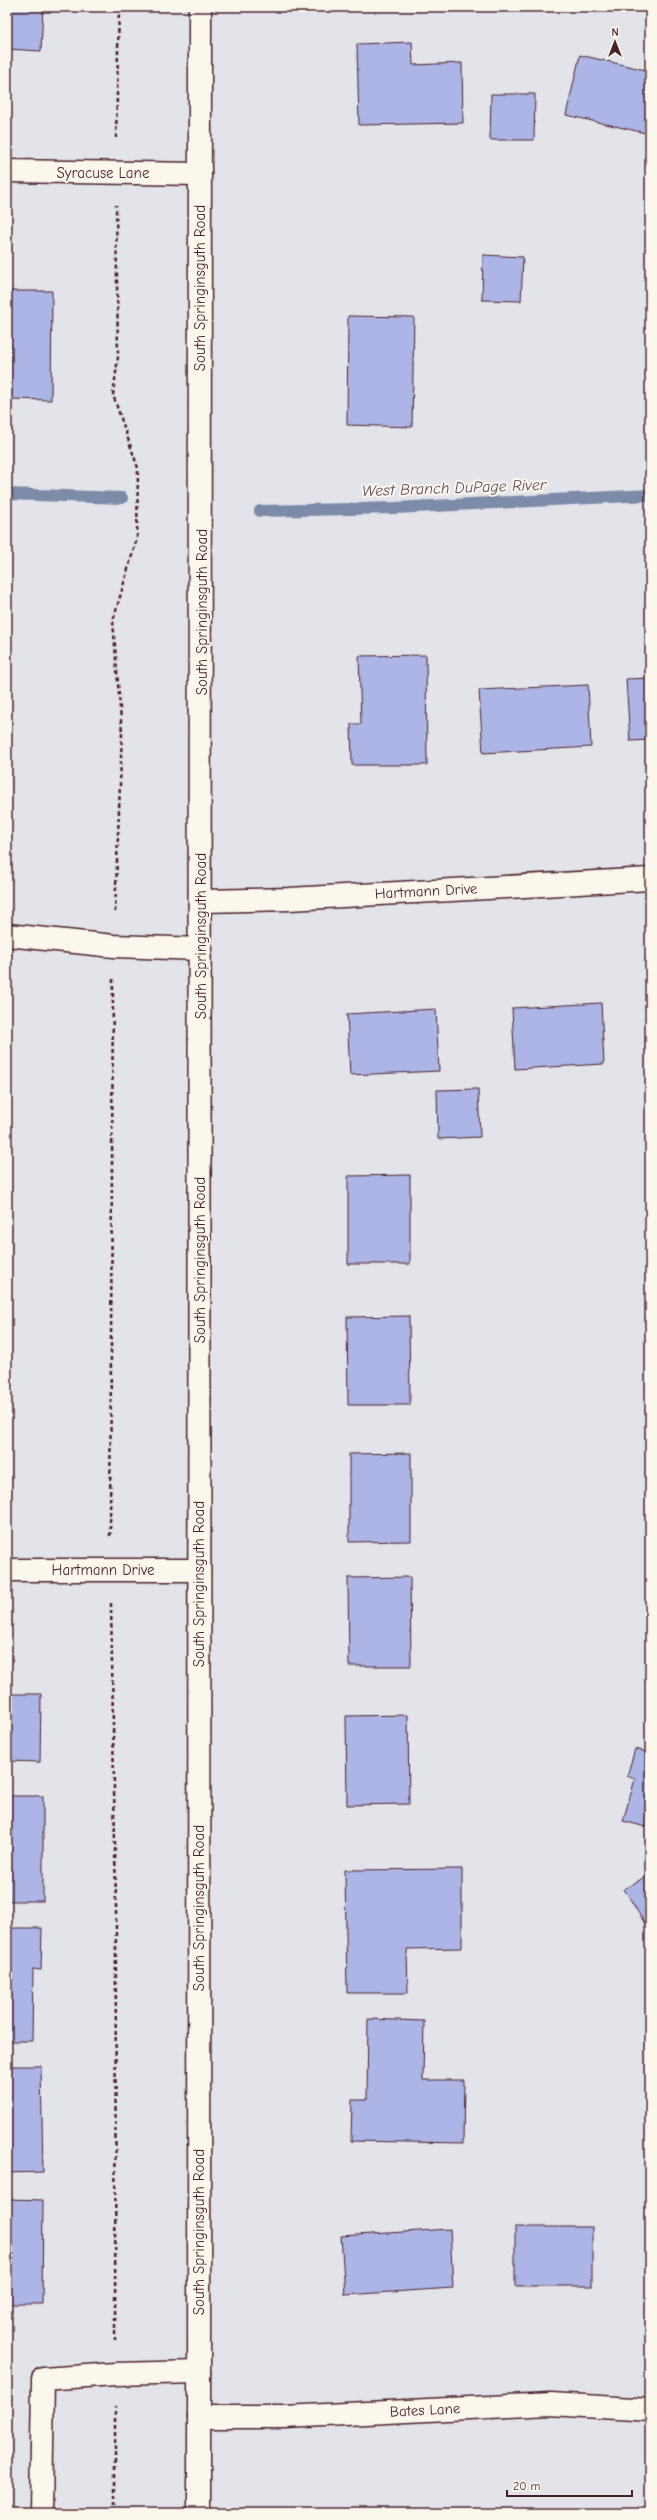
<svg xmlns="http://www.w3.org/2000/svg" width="657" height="2520" viewBox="0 0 657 2520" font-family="'Comic Neue',sans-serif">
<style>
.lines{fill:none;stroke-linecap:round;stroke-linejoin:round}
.stream{stroke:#7d8aa8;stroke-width:12}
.building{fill:#acb5e6;stroke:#4a1f2b}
.lane-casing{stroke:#4a1f2b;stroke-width:25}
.street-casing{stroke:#4a1f2b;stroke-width:25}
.secondary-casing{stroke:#4a1f2b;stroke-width:25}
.path{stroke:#4a1f2b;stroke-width:2.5;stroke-dasharray:4 3;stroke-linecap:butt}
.lane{stroke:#fbf7ec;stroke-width:22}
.street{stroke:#fbf7ec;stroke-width:22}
.secondary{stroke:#fbf7ec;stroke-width:22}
.labels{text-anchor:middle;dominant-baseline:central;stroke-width:4;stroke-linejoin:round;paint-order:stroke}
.street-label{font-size:15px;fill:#4a1f2b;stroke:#fbf7ec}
.water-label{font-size:16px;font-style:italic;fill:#5f4c5f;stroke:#fbf7ec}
</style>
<rect width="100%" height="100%" fill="#e3e3ea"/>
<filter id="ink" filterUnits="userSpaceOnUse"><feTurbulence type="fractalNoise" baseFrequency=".025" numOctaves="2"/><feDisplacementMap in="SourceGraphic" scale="8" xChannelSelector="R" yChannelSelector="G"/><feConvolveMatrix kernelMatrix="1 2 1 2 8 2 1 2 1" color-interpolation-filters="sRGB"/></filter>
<g filter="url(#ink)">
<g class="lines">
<g class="stream">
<polyline points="7,494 122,498"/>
<polyline points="260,511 395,508 650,495"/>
</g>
</g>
<g class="building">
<polygon points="7,7 43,7 41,51 7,49"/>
<polygon points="412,42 413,65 462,63 463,123 359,125 357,44"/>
<polygon points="580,55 650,71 650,134 566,115"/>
<polygon points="491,94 535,94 534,140 490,140"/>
<polygon points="483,255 523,257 521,301 482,300"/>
<polygon points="7,291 52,291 51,400 7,399"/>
<polygon points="348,316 414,317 412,427 347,425"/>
<polygon points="426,655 427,765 352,765 351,724 361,724 359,656"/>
<polygon points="650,678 650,740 630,741 626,679"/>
<polygon points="588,685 591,747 483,753 479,690"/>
<polygon points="601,1003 604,1064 515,1069 512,1008"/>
<polygon points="436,1009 439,1071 350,1075 347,1014"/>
<polygon points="478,1089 480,1137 438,1139 437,1090"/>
<polygon points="410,1175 410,1264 348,1264 348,1176"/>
<polygon points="409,1316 410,1405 348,1405 347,1317"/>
<polygon points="411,1453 411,1541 349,1542 349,1454"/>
<polygon points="410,1577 411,1666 349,1666 348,1578"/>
<polygon points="7,1694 41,1694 40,1762 7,1761"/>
<polygon points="408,1715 409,1804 347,1805 346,1716"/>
<polygon points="650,1741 650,1828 623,1821 635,1779 627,1776 635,1749 647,1752"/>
<rect x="7" y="1796" width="36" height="105"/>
<polygon points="462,1869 462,1948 407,1949 408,1993 347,1993 345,1870"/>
<polygon points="650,1874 650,1932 624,1889"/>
<polygon points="7,1928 42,1928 41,1970 33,1969 32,2041 7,2041"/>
<polygon points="368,2019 424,2021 423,2080 464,2080 463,2143 351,2141 352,2100 367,2100"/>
<polygon points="7,2066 41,2066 43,2172 7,2173"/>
<polygon points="7,2199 43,2200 42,2304 7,2304"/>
<rect x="515" y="2227" width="77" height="59"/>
<polygon points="450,2229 453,2288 345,2295 341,2236"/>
</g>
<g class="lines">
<defs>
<g id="lane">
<polyline points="7,935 114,946 201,949"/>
<polyline points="41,2513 43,2379 115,2374 199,2372"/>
</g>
<g id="street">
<polyline points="7,171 200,174"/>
<polyline points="202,901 289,899 650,879"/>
<polyline points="7,1570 199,1570"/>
<polyline points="199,2417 284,2417 551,2404 650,2410"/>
</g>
<polyline id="secondary" points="199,2513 200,7"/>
</defs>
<use href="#lane" class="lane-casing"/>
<use href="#street" class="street-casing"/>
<use href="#secondary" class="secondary-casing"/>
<g class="path">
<polyline points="116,138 119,7"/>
<polyline points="115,912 122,733 113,621 137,538 138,468 113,395 118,357 116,205"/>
<polyline points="110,1536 113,979"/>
<polyline points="111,1603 116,1909 115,2340"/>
<polyline points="115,2513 115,2407"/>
</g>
<use href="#lane" class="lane"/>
<use href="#street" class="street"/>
<use href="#secondary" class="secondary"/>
</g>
</g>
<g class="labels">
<g class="street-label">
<text x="103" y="173">Syracuse Lane</text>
<text transform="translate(200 288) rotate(-90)">South Springinsguth Road</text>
<text transform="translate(202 612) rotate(-90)">South Springinsguth Road</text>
<text transform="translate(426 891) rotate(-3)">Hartmann Drive</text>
<text transform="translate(201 936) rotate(-90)">South Springinsguth Road</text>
<text transform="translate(200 1260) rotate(-90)">South Springinsguth Road</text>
<text x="103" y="1570">Hartmann Drive</text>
<text transform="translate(199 1584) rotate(-90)">South Springinsguth Road</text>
<text transform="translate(199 1908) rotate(-90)">South Springinsguth Road</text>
<text transform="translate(199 2232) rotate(-90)">South Springinsguth Road</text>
<text transform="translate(425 2410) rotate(-3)">Bates Lane</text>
</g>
<g class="water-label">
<text transform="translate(454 488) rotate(-2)">West Branch DuPage River</text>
</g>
</g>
<rect width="657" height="2520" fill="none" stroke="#fbf7ec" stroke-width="24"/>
<rect x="12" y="12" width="633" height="2496" fill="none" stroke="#4a1f2b" stroke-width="1.5" filter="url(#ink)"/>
<g transform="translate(615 42)" stroke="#fbf7ec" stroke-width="3" paint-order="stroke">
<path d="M0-3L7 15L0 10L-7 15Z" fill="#4a1f2b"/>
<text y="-6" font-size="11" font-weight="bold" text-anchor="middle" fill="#4a1f2b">N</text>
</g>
<path d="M507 2490v6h125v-6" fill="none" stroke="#4a1f2b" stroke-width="2"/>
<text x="513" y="2490" font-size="12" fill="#4a1f2b" stroke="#fbf7ec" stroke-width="3" paint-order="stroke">20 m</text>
</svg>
